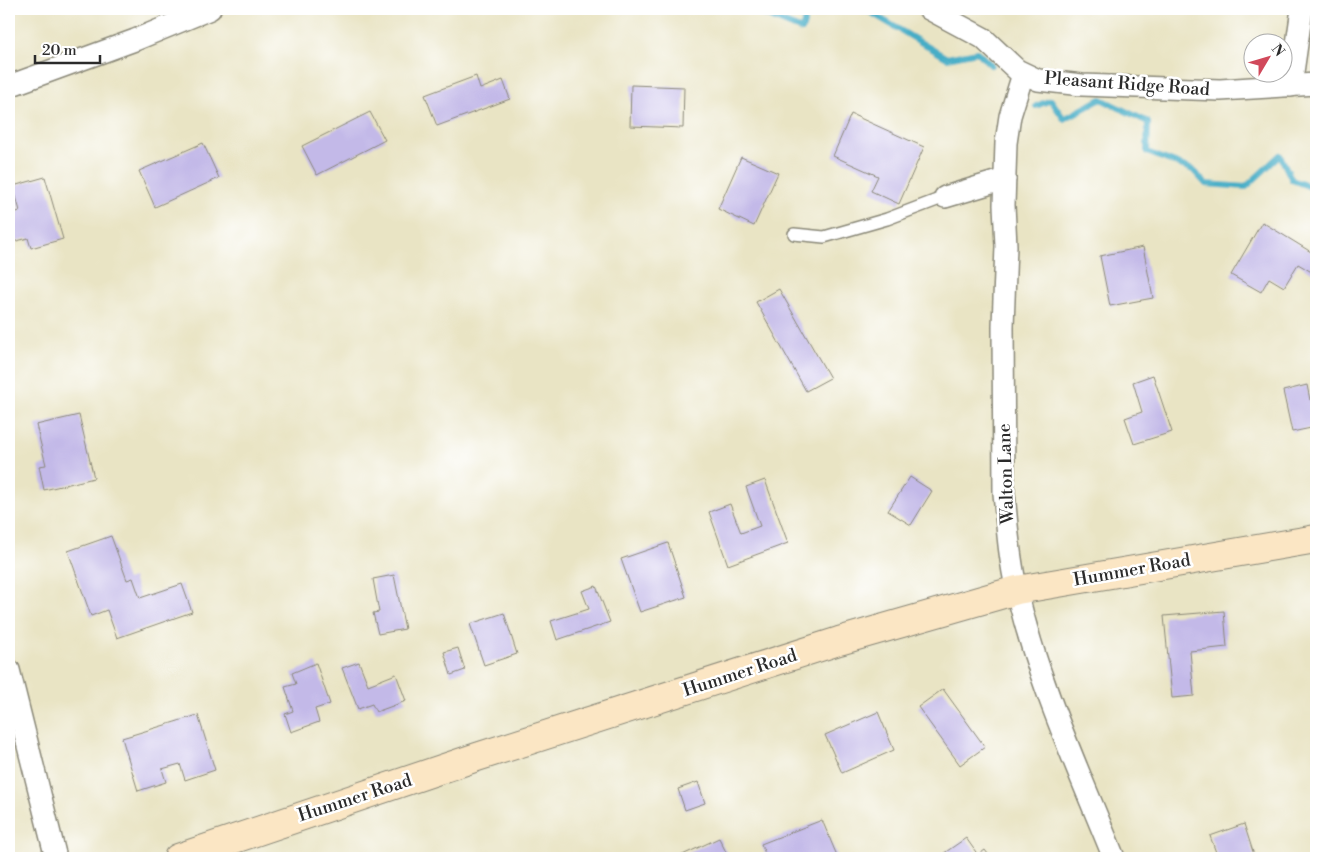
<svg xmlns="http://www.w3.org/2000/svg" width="1325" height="867" viewBox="0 0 1325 867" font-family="'Libre Bodoni',serif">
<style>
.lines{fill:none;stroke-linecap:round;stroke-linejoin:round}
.stream{stroke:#46adc6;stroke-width:6}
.building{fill:#c3b9e8}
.service-casing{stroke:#8a8878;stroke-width:14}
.minor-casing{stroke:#8a8878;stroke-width:24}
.secondary-casing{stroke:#8a8878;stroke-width:30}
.service{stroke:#fff;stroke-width:11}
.minor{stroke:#fff;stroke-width:21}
.secondary{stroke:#fbe6c4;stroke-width:28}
.labels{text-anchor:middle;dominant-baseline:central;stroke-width:5;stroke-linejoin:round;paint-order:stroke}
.street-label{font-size:18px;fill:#2b2b2b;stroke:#fff}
</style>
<rect width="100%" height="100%" fill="#fff"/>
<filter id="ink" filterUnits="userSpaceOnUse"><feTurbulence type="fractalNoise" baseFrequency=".02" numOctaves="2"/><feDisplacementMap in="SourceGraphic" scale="10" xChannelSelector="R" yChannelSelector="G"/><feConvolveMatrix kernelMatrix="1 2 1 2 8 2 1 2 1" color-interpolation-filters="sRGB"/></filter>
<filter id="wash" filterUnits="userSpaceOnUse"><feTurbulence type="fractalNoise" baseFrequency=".0096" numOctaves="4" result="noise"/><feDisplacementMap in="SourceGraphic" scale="20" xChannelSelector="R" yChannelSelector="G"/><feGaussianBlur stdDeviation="1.12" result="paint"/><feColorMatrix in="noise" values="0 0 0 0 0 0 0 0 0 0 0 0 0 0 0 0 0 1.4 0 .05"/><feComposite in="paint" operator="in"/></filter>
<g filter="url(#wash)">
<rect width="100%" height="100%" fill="#e9e4c4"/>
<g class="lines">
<g class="stream">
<polyline points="751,9 802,30 808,9"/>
<polyline points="865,9 947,58 977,52 991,65"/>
<polyline points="1036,106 1051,100 1064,119 1101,99 1148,122 1147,152 1193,170 1206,184 1246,187 1280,155 1292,180 1313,188"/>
</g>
</g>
<g id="blocks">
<g class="building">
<polygon points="476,76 480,89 503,80 510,99 437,126 425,95"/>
<polygon points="631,85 684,87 683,128 630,126"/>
<polygon points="370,112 385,140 317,175 302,146"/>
<polygon points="851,114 924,147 899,204 871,191 878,176 833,156"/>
<polygon points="203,143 219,178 155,207 139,171"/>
<polygon points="741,157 778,173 754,226 718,209"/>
<polygon points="45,177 63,239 31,248 28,238 13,242 9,227 9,214 20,211 13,186"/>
<polygon points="1262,222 1316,255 1315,274 1298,264 1284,287 1269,278 1261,292 1231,275"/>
<polygon points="1143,247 1153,298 1110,306 1100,256"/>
<polygon points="779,289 830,378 806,391 756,302"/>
<polygon points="1153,375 1172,432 1134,444 1125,418 1142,412 1133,382"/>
<polygon points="1307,385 1310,400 1316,398 1316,427 1292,432 1283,391"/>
<polygon points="79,415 94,478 44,490 39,466 46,465 36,425"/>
<polygon points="910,477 932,491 911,525 888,511"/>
<polygon points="765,480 788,543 728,565 709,512 730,504 741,533 760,526 746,487"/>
<polygon points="111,536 127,580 133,578 140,598 182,584 192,612 117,638 107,610 91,616 68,551"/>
<polygon points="668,543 686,597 640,612 621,559"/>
<polygon points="394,575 405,629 378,634 373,613 379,612 373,579"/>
<polygon points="596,586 610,622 557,640 551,621 589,609 582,591"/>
<polygon points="1224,611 1227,647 1190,651 1194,696 1172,698 1164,616"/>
<polygon points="504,613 517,654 484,665 470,624"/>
<polygon points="458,648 465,670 451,675 444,652"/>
<polygon points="359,662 368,685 396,674 406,701 376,712 372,704 358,709 342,668"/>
<polygon points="316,663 330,704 315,709 319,722 291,732 285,714 293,711 285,687 296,684 292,673"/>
<polygon points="943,689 985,747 960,765 918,707"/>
<polygon points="878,712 894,750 842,773 825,735"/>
<polygon points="198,715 215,770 185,780 180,764 162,769 166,782 138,791 122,738"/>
<polygon points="698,782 705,803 685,810 678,789"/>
<polygon points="822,820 838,858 767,858 761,844"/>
<polygon points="1244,824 1255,858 1218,858 1210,836"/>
<polygon points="719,838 729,858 676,858"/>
<polygon points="966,838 978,855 985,850 991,858 937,858"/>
</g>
</g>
</g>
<g filter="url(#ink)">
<use href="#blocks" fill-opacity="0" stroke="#8a8878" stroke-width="1"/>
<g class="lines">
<defs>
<polyline id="service" points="794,234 824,237 887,219 945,197"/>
<g id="minor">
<polyline points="929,9 983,38 1017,70 1038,80 1082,85 1220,90 1316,84"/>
<path d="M1023,74L1010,116L1006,143L1004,205L1006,246L1003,326L1004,493C1007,525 1009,558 1017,591C1038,683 1079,771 1114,858"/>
<polyline points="9,86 135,40 210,9"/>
<polyline points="1291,86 1302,9"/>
<polyline points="945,197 1005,179"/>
<polyline points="9,670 56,858"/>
</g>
<polyline id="secondary" points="178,858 477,757 839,641 1017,590 1316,539"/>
</defs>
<use href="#service" class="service-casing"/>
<use href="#minor" class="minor-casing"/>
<use href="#secondary" class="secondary-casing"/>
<use href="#service" class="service"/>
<use href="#minor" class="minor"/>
<use href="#secondary" class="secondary"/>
</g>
</g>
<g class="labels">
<g class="street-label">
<text transform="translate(1127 84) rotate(4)">Pleasant Ridge Road</text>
<text transform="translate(1006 474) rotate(-92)">Walton Lane</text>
<text transform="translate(1132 570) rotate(-10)">Hummer Road</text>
<text transform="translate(740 673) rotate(-18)">Hummer Road</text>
<text transform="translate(355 798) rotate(-18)">Hummer Road</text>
</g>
</g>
<rect width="1325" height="867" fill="none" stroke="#fff" stroke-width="30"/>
<g transform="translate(1268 58) rotate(52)"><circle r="24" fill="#ffffff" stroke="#aaaaaa"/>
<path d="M0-4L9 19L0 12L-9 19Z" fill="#d1495b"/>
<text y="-8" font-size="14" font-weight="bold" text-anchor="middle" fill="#2b2b2b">N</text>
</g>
<path d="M35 55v8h65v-8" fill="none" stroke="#2b2b2b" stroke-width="2.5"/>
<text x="42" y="55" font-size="15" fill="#2b2b2b" stroke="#ffffff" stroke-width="4" paint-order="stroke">20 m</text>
</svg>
